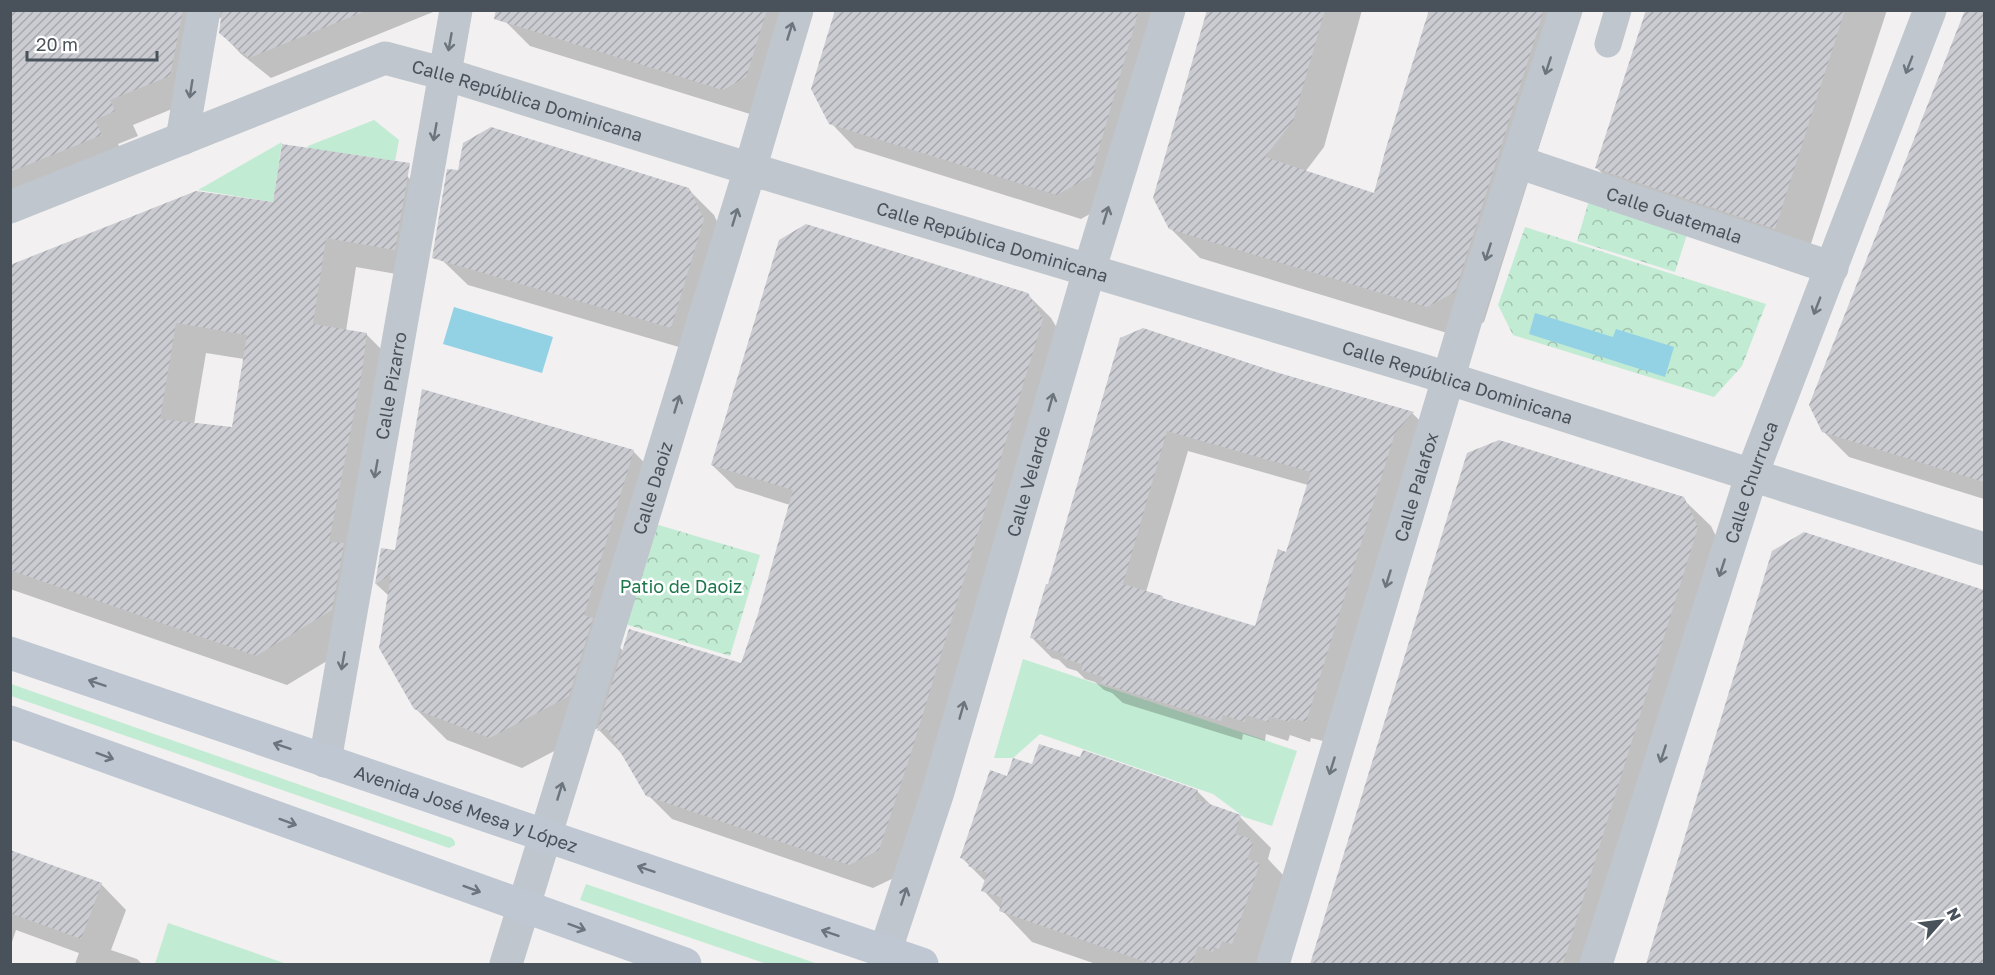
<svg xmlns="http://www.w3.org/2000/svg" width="1995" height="975" viewBox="0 0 1995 975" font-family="'Golos Text',sans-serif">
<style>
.green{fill:#c2ebd3}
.park{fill:url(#park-crowns)}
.water{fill:#93d1e5}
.shadow{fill:#0003;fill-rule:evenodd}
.building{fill:url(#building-hatch);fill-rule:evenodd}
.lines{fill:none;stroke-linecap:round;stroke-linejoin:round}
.lane{stroke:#bfc6cd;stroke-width:27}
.street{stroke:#bfc6cd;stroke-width:33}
.secondary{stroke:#bfc7d2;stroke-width:33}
.oneway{stroke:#6c757d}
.oneway2{stroke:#6c757f}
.labels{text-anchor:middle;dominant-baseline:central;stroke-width:5;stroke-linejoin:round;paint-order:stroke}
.street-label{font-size:18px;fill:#49525b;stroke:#fff}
.park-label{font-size:18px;fill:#1f774e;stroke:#fff}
</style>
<defs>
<pattern id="park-crowns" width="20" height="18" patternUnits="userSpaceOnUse" patternTransform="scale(1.5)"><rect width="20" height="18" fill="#c2ebd3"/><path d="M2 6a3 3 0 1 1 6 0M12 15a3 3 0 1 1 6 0" fill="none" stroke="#a0c1ae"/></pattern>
<pattern id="building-hatch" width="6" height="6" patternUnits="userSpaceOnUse" patternTransform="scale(1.5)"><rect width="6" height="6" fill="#caccd2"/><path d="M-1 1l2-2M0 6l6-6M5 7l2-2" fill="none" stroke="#a6a8ad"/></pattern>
</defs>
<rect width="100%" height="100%" fill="#f2f0f0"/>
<g class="green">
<polygon points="374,120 399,140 395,161 357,155 307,152 308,146"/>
<polygon points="282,142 273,202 198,190"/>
<polygon points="1023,659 1297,751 1272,826 1244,817 1213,794 1040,734 1013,758 994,758"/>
<polygon points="11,684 452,838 455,842 455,845 449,848 11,696"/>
<polygon points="586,884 818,964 767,964 580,900"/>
<polygon points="168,923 287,964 155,964"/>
</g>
<g class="park">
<polygon points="1591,194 1690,225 1675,272 1577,241"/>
<polygon points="1525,227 1766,304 1742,366 1714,397 1513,335 1498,305"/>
<polygon points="645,521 760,555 730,656 615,621"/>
</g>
<g class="water">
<polygon points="454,307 553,337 542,373 443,344"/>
<polygon points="1535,313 1613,337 1616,329 1674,347 1665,377 1529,334"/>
</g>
<g class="shadow">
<polygon points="10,10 438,10 271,78 241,54 221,33 223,16 214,22 194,100 133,125 138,136 118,144 125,159 10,206"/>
<polygon points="497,10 800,10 750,114 530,46 504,20"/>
<polygon points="837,10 1170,10 1115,200 1081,219 855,148 831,123"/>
<polygon points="1209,10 1362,10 1324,147 1305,172 1375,195 1431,10 1582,10 1484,322 1457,336 1200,258 1170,228"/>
<polygon points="1648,10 1887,10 1806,259 1628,199 1597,168"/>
<polygon points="1967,10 1984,10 1984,499 1849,457 1823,431"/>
<path d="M393,162L423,192L408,276L356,267L346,331L366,334L396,364L362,640L287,685L10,589V266L275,204ZM206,353L244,359L233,429L194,424Z"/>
<polygon points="688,189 714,215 728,245 696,352 468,285 442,260"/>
<polygon points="1027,294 1051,318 1066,343 902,874 873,888 672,819 648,795 622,754 599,730 600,727 522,768 447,740 415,708 389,596 376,584 382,550 396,552 633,451 664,483 616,643 623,651 742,665 759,615 790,505 736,488 712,465"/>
<path d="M1121,339L1278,374L1413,414L1434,434L1327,742L1311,738L1310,742L1290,735L1288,741L1266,734L1265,741L1243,734L1242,740L1123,703L1112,693L1104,690L1095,682L1085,679L1077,671L1067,668L1059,660L1052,658L1031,637L1049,586ZM1188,451L1308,485L1287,554L1256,628L1166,601L1162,597L1146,592Z"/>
<polygon points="1468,454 1683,499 1711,526 1725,555 1597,964 1312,964"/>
<polygon points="1804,533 1984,591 1984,964 1648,964 1774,552"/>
<polygon points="1033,766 1197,791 1214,808 1240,817 1271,848 1268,859 1284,876 1267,964 1096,964 1032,942 983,890 986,882 962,858 1007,778"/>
<polygon points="10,852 101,884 126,910 111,950 137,959 142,964 75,964 79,953 16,930 12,942 10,941"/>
</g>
<g class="building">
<polygon points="10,10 183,10 170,76 110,100 115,111 95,120 102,135 10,172"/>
<polygon points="222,10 363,10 363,12 249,58 219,33"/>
<polygon points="496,10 767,10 746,77 723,90 494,19"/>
<polygon points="835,10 1139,10 1091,176 1057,195 829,124 811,89"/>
<polygon points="1207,10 1325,10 1293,121 1265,157 1374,193 1386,148 1429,10 1544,10 1455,292 1427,307 1169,229 1153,198"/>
<polygon points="1646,10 1845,10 1775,229 1595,168"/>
<polygon points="1965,10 1984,10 1984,482 1822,432 1809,405"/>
<polygon points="491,127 689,188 704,219 671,328 432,258 447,169 458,170 463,143"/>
<path d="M282,144L410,163L395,250L326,238L313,324L367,333L362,372L329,542L344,543L332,610L256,656L10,570V265L196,191L273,202ZM176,323L247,335L232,427L160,419Z"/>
<polygon points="806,224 1028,293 1043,319 911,753 879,850 849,865 646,796 607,729 597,731 629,629 741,663 758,614 793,490 711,465 779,240"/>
<path d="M1143,328L1279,373L1414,412L1395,433L1306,722L1291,718L1289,722L1269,716L1268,722L1246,715L1245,722L1223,715L1221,721L1101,683L1103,677L1081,670L1083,665L1063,658L1064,653L1045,648L1047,642L1030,638L1046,584H1048L1120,338ZM1167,431L1311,472L1286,552L1278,549L1255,626L1162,598L1163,596L1123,584Z"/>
<polygon points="422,389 634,450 584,615 593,618 569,696 490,738 414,709 379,648 391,575 375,584 381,548 395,550"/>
<polygon points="1499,440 1684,497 1698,527 1563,964 1310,964 1467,453"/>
<polygon points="1804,532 1984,590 1984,964 1646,964 1772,551"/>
<polygon points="1039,744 1080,757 1083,750 1198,790 1195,799 1241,815 1235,834 1251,839 1250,842 1253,844 1247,859 1260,863 1232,944 1222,941 1219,949 1214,947 1213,952 1198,946 1192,964 1152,964 999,911 1003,898 981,891 987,873 968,866 970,862 960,858 990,770 1007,776 1013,758 1032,764"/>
<polygon points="10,850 102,883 81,939 10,913"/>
</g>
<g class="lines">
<polyline class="lane" points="1608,44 1618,10"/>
<g class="street">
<polyline points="182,139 204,10"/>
<path id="s1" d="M1518,162L1832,268"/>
<path id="s2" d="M10,207L385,58L445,74L750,169L1422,370L1984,549"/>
<path id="s3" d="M325,761L456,10"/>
<path id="s4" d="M885,952L938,792L1089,271L1169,10"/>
<path id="s5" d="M506,964L750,169L797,10"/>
<path id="s6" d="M1273,964L1469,309L1566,10"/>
<path id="s7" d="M1596,964L1752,474L1930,10"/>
</g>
<g class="secondary">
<path id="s8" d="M10,653L922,964"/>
<polyline points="10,722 685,964"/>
</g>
</g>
<defs><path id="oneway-shaft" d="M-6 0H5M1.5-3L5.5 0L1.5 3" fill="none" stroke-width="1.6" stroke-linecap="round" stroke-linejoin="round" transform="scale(1.5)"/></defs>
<g class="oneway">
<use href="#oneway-shaft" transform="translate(790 31) rotate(-73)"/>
<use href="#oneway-shaft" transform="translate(450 42) rotate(100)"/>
<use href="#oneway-shaft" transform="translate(1909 65) rotate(111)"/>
<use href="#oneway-shaft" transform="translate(1548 66) rotate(108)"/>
<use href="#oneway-shaft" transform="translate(191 89) rotate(99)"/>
<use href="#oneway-shaft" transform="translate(435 132) rotate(100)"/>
<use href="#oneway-shaft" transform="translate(1106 215) rotate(-73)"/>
<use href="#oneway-shaft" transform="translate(735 217) rotate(-73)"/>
<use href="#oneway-shaft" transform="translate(1488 252) rotate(108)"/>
<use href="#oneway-shaft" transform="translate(1817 306) rotate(111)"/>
<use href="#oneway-shaft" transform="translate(1051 402) rotate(-74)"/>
<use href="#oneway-shaft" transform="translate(677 404) rotate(-73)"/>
<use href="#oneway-shaft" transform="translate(376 469) rotate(100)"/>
<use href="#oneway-shaft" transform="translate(1722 568) rotate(108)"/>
<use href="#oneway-shaft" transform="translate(1388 579) rotate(107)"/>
<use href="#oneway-shaft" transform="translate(343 661) rotate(100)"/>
<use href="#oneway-shaft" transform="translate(962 710) rotate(-74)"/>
<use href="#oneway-shaft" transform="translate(1663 754) rotate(108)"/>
<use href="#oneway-shaft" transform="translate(1332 766) rotate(107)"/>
<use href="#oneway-shaft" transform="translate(560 791) rotate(-73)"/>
<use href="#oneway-shaft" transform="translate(904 896) rotate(-72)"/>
</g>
<g class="oneway2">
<use href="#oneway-shaft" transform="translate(97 683) rotate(-161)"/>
<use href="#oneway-shaft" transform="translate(282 746) rotate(-161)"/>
<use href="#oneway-shaft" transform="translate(105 756) rotate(20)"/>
<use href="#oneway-shaft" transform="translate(288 822) rotate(20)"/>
<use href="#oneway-shaft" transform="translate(646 869) rotate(-161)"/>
<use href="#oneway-shaft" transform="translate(472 889) rotate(20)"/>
<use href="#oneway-shaft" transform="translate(577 927) rotate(20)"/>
<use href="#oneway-shaft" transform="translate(830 933) rotate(-161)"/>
</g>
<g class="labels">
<g class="street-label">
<text stroke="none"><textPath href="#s2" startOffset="552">Calle República Dominicana</textPath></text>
<text stroke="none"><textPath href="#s1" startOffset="165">Calle Guatemala</textPath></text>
<text stroke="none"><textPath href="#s2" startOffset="1038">Calle República Dominicana</textPath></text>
<text stroke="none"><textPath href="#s2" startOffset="1524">Calle República Dominicana</textPath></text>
<text stroke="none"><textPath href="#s3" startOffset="381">Calle Pizarro</textPath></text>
<text stroke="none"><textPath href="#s4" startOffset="492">Calle Velarde</textPath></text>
<text stroke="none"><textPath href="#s7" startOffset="506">Calle Churruca</textPath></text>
<text stroke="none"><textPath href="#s6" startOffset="498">Calle Palafox</textPath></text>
<text stroke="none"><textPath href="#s5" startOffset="498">Calle Daoiz</textPath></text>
<text stroke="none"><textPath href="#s8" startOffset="482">Avenida José Mesa y López</textPath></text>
</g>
<g class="park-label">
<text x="681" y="586">Patio de Daoiz</text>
</g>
</g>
<rect width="1995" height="975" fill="none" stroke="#49525b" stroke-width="24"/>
<g transform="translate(1941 921) rotate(62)" stroke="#ffffff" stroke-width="4.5" paint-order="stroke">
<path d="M0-4.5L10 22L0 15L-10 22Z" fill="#49525b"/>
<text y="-9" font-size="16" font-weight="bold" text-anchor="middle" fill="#49525b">N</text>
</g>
<path d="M27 51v9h130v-9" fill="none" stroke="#49525b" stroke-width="3"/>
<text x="36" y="51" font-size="18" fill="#49525b" stroke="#ffffff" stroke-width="4.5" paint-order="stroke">20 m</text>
</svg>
